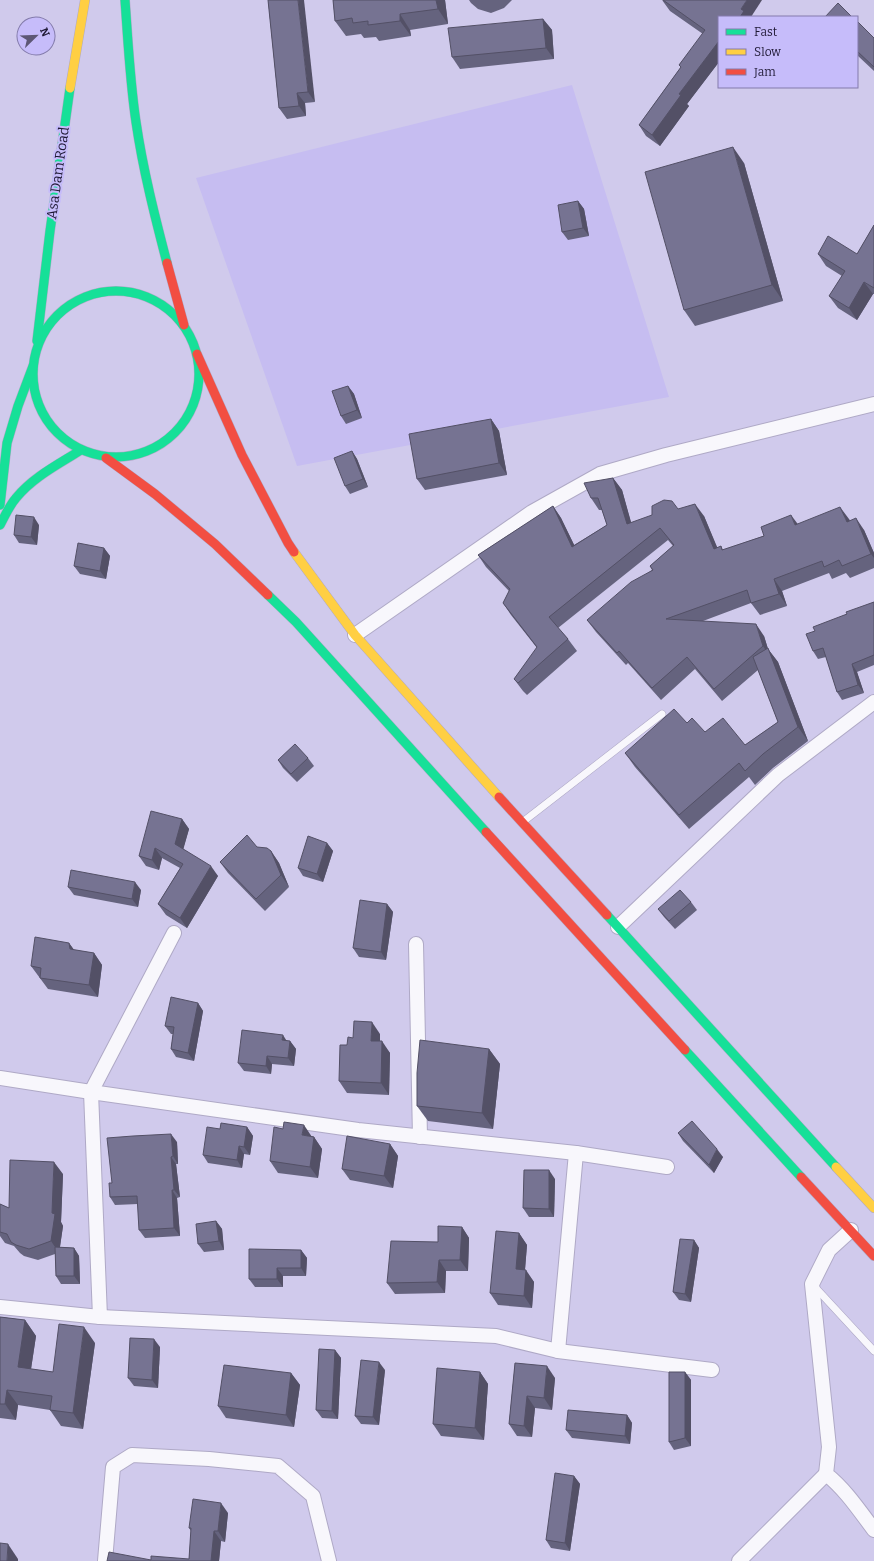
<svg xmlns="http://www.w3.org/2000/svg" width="874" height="1561" viewBox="0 0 874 1561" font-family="Bitter,serif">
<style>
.built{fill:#c6bdf1}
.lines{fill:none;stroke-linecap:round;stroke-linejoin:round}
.lane-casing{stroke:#afa9c6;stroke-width:8}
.street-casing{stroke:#afa9c6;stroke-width:16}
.fast-casing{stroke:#afa9c6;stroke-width:10}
.slow-casing{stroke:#afa9c6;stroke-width:10}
.jam-casing{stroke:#afa9c6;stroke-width:10}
.lane{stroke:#f8f7fc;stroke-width:7}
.street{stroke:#f8f7fc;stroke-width:14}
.fast{stroke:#16e098;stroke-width:9}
.slow{stroke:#ffcf43;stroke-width:9}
.jam{stroke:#f24e42;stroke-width:9}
.wall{fill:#65637e}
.shaded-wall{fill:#535066}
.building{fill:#767392;stroke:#535066}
.labels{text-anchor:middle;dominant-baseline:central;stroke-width:4;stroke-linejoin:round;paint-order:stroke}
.street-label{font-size:14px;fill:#1f1935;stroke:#c6bcfa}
</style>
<rect width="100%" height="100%" fill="#d0caec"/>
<polygon class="built" points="572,85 669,397 297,466 196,178"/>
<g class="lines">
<defs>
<g id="lane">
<polyline points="524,821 662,714"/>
<polyline points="814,1286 874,1351"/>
</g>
<g id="street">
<polyline points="355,635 532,512 600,474 666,455 874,404"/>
<polyline points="618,927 778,775 874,702"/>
<polyline points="416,944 420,1137"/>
<polyline points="0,1078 91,1092 358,1130 576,1153 667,1167"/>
<path d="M851,1230L829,1250L812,1284L829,1447L826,1474C845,1489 859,1510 874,1530"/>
<polyline points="0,1307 100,1317 496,1336 558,1351 712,1370"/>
<polyline points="100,1317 91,1092 174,933"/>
<polyline points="558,1351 576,1153"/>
<polyline points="105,1561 113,1467 132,1455 209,1459 278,1466 313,1496 329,1561"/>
<polyline points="739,1561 826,1474"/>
</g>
<g id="fast">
<path d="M125,0C128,41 130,82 136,122C143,170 155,217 167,263"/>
<circle cx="116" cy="374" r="83"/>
<polyline points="37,341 50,231 70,88"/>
<polyline points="0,505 7,443 18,406 33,366"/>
<path d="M0,525C5,516 9,506 16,498C33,477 59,464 81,450"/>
<polyline points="268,595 296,622 486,832"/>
<polyline points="607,915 836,1167"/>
<polyline points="685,1050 801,1177"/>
</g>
<g id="slow">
<polyline points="70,88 85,0"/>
<polyline points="294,552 355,635 499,797"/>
<polyline points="836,1167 874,1208"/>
</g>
<g id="jam">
<polyline points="167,263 184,325"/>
<polyline points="197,354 242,455 288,543 294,552"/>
<polyline points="106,458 155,494 215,544 268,595"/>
<polyline points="499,797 607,915"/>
<polyline points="486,832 685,1050"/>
<polyline points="801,1177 874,1256"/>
</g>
</defs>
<use href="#lane" class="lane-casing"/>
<use href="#street" class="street-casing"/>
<use href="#fast" class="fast-casing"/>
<use href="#slow" class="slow-casing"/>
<use href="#jam" class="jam-casing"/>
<use href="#lane" class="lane"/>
<use href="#street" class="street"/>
<use href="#fast" class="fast"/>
<use href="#slow" class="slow"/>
<use href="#jam" class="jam"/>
</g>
<g class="wall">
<polygon points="268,0 315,102 305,103 306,116 287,119 279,108"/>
<polygon points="333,0 445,0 448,24 410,30 411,36 379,41 376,37 364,38 361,34 346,36 335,21"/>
<polygon points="469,0 512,0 504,8 491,13 478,9 471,3"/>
<polygon points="662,0 719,17 719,62 687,104 689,106 660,146 646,136 639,125 681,67 679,65 703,34 670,11"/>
<polygon points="543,19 552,30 554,59 460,69 452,57"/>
<polygon points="857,21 874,38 874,71 857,55"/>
<polygon points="744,163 783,301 695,326 684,310"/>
<polygon points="578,201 584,209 589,236 568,240 562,232"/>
<polygon points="874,225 874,294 873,294 857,320 838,308 829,296 842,276 826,266 818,254 857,254"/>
<polygon points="348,386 354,394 362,418 346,424 341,416"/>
<polygon points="491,419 499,431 507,475 425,490 417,479"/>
<polygon points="352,451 357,459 368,487 350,494 345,486"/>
<polygon points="613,478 622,490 631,523 678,509 704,516 717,548 721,546 723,550 798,524 849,519 850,521 864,530 874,553 874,568 850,578 846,573 832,579 829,573 782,591 787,606 760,615 751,603 703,621 764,636 768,649 778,662 808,741 773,768 755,785 749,777 689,829 635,767 625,753 687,723 705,732 745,745 778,722 758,670 722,701 695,669 661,700 628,663 626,665 596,632 587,620 652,570 650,566 673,546 668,540 558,628 568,639 577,651 527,695 523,691 514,679 537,648 511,615 503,603 509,591 486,567 478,555 553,506 561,518 574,545 607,525 602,510 599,510 591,498"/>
<polygon points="39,525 37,545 19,543 14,535"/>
<polygon points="104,548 110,556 106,579 80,574 74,566"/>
<polygon points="874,602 874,665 857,672 864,693 842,700 837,692 826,657 818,659 813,651 815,631 847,614"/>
<polygon points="308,758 314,766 297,782 283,768 278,760"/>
<polygon points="182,819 189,829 183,849 218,876 187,928 166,915 158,904 180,868 162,858 159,870 146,866 139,856"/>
<polygon points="327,843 333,851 323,882 303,876 298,868"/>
<polygon points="257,847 271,851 279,863 289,887 265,911 228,873 220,862"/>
<polygon points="68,887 141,890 138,907 74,895"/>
<polygon points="691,902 697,910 675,929 664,917 658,909"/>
<polygon points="387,904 393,912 386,960 359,957 353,948"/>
<polygon points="69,943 74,950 94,953 102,965 98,997 48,989 31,966"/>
<polygon points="198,1003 203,1011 194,1061 176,1057 171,1049 173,1034 171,1034 165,1026"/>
<polygon points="380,1034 380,1041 390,1053 389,1095 347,1093 339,1081 353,1038"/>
<polygon points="290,1041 296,1049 294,1066 272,1064 271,1074 244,1071 238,1063"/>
<polygon points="489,1049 500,1064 493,1129 428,1121 417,1106"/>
<polygon points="247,1127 253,1136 250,1155 244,1154 242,1168 208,1163 203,1155 220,1129"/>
<polygon points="678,1133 723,1157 714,1173 683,1141"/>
<polygon points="312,1136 314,1137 322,1149 318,1178 278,1173 270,1161"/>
<polygon points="177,1142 178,1164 176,1164 180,1197 177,1198 180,1236 145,1238 139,1230 138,1204 115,1205 110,1197 112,1183"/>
<polygon points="390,1144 398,1156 393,1188 350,1180 342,1169"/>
<polygon points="63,1174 61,1222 63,1226 60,1247 74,1248 79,1256 80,1284 61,1284 56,1276 55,1254 38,1260 24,1256 20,1253 14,1246 5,1243 0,1236 0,1204 9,1208"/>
<polygon points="555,1179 554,1217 529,1217 523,1208"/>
<polygon points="216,1221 222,1229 224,1250 204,1252 198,1244"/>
<polygon points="462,1227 469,1238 468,1271 446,1271 445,1293 395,1294 387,1283 438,1242"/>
<polygon points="519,1233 527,1245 525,1270 534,1282 532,1308 498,1305 490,1293"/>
<polygon points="694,1240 699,1248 691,1302 679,1300 673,1292"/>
<polygon points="301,1250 307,1258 306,1276 283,1276 283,1287 255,1287 249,1279"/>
<polygon points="0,1317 25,1320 36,1336 31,1369 53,1372 95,1343 83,1429 61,1426 50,1410 18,1405 16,1420 0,1418"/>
<polygon points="160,1347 158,1388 134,1386 128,1378"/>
<polygon points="335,1350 341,1358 338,1419 322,1418 316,1410"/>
<polygon points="515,1363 555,1378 552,1410 535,1408 532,1437 517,1436 509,1424"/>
<polygon points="385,1370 379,1425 361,1424 355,1416"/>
<polygon points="480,1372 488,1384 484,1440 441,1436 433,1424"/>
<polygon points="685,1372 691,1380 691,1446 674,1450 669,1442"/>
<polygon points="291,1373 300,1385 294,1427 226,1418 218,1406"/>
<polygon points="627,1415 632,1423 630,1444 572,1438 566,1430"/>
<polygon points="574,1476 580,1484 570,1551 551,1548 546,1540"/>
<polygon points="228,1513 225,1542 221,1541 219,1561 107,1561 189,1559 191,1531 189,1528"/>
</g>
<g class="shaded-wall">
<polygon points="298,0 304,0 315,102 308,92"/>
<polygon points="436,0 445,0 448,24 438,9"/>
<polygon points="747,0 762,0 751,17 740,17 741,9"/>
<polygon points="400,14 410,30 411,36 400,21"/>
<polygon points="543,19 552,30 554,59 546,48"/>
<polygon points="719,41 719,62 687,104 689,106 660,146 652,135 679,94"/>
<polygon points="297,93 305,103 306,116 299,106"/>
<polygon points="733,147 744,163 783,301 772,285"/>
<polygon points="578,201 584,209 589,236 583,228"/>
<polygon points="864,282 873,294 857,320 849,308"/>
<polygon points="348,386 354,394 362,418 357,410"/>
<polygon points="491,419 499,431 507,475 499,463"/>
<polygon points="352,451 357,459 368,487 363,479"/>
<polygon points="613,478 622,490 635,536 627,524"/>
<polygon points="695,504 704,516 723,561 714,549"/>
<polygon points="553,506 561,518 581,559 572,547"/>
<polygon points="840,507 849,519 855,534 847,522"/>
<polygon points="791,515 800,527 795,525"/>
<polygon points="34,517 39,525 37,545 31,537"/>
<polygon points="856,518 864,530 874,553 874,558 871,554"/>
<polygon points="104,548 110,556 106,579 100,571"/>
<polygon points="774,579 782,591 787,606 779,594"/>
<polygon points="756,624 764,636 768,649 778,662 808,741 798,727 771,658 763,646"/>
<polygon points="852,664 857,672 864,693 858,685"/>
<polygon points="182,819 189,829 182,854 175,844"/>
<polygon points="327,843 333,851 323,882 317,874"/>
<polygon points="155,848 162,858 159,870 152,860"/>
<polygon points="271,851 279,863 289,887 281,875"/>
<polygon points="211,866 218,876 187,928 180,918"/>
<polygon points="135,882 141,890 138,907 132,899"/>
<polygon points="387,904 393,912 386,960 381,952"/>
<polygon points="69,943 77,954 70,949"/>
<polygon points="94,953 102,965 98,997 89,985"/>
<polygon points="198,1003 203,1011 194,1061 188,1053"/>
<polygon points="372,1022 380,1034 380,1053 371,1041"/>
<polygon points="283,1035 288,1043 282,1040"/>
<polygon points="290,1041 296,1049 294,1066 288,1058"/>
<polygon points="382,1041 390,1053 389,1095 381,1083"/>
<polygon points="489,1049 500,1064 493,1129 482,1113"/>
<polygon points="267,1056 272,1064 271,1074 266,1066"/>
<polygon points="304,1125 312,1137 302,1135"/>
<polygon points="247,1127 253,1136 250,1155 244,1147"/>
<polygon points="171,1134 177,1142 178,1164 173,1156"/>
<polygon points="314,1137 322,1149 318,1178 310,1167"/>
<polygon points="390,1144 398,1156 393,1188 384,1176"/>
<polygon points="239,1146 244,1154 242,1168 237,1160"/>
<polygon points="717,1149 723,1157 714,1173 709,1165"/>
<polygon points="171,1157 176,1164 180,1197 174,1190"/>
<polygon points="54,1162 63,1174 61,1222 63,1226 59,1253 51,1241"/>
<polygon points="549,1170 555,1179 554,1217 549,1209"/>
<polygon points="172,1190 177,1198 180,1236 174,1228"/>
<polygon points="216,1221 222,1229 224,1250 219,1241"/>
<polygon points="462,1227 469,1238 468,1271 460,1260"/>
<polygon points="519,1233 527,1245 524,1281 516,1269"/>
<polygon points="694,1240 699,1248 691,1302 685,1294"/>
<polygon points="74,1248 79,1256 80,1284 74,1276"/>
<polygon points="301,1250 307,1258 306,1276 301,1268"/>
<polygon points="439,1260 446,1271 445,1293 437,1282"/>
<polygon points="277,1268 283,1276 283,1287 277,1279"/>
<polygon points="526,1270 534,1282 532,1308 524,1296"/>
<polygon points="25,1320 36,1336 29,1382 18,1367"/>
<polygon points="84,1327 95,1343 83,1429 73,1413"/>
<polygon points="154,1339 160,1347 158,1388 152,1380"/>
<polygon points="335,1350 341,1358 338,1419 332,1411"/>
<polygon points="379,1362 385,1370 379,1425 373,1417"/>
<polygon points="547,1366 555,1378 552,1410 544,1398"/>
<polygon points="480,1372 488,1384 484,1440 475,1428"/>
<polygon points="685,1372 691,1380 691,1446 685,1438"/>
<polygon points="291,1373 300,1385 294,1427 286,1415"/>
<polygon points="7,1390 18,1405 16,1420 5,1404"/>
<polygon points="527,1396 535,1408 532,1437 524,1426"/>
<polygon points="627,1415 632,1423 630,1444 625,1436"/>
<polygon points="574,1476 580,1484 570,1551 565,1543"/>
<polygon points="221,1503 228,1513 225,1542 218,1531"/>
<polygon points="214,1531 221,1541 219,1561 211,1561"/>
<polygon points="8,1544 18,1559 18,1561 7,1561"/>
</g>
<g class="building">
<polygon points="268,0 298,0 308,92 297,93 299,106 279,108"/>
<polygon points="333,0 436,0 438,9 400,14 400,21 368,25 368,21 353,23 352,18 335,21"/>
<polygon points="663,0 747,0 741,9 744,11 740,17 719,17 719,41 679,94 681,95 652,135 639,125 681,67 679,65 705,30"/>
<polygon points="838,3 852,17 825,17"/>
<polygon points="543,19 546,48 452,57 448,28"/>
<polygon points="857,21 874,38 874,67 857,51"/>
<polygon points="733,147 772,285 684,310 645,172"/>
<polygon points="578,201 583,228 562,232 558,205"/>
<polygon points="874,225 874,288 864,282 849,308 829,296 845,271 818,254 828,236 857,254"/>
<polygon points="348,386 357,410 341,416 332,391"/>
<polygon points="491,419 499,463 417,479 409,434"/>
<polygon points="352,451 363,479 345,486 334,458"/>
<polygon points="613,478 627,524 652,515 652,506 664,500 672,501 678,509 695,504 714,549 721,546 722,550 764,536 761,527 791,515 795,525 840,507 847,522 856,518 871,554 842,566 839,560 824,567 822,561 774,579 779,594 751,603 747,590 666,619 756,624 763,646 714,689 687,657 652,688 619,651 617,653 587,620 631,582 653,570 650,566 674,545 660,528 549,617 568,639 518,683 514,679 537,647 503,603 510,589 478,555 553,506 572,547 607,525 598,498 591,498 584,483"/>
<polygon points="16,515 34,517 31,537 14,535"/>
<polygon points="78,543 104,548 100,571 74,566"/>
<polygon points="874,602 874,655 852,664 858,685 837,692 823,648 813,651 806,634 815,631 813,627 847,614 846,612"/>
<polygon points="768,648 798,727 763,754 745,771 739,763 679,815 625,753 674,709 687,723 692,718 705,732 723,718 745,745 778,722 753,657"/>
<polygon points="295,744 308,758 291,774 278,760"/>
<polygon points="151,811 182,819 175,844 211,866 180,918 158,904 183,864 155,848 152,860 139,856"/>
<polygon points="247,835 257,847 267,848 271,851 281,875 256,899 220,862"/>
<polygon points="308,836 327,843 317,874 298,868"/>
<polygon points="71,870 135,882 132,899 68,887"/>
<polygon points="680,890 691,902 669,921 658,909"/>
<polygon points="360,900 387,904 381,952 353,948"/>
<polygon points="35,937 69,943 70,949 94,953 89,985 40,978 41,968 31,966"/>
<polygon points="171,997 198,1003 188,1053 171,1049 174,1027 165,1026"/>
<polygon points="354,1021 372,1022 371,1041 382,1041 381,1083 339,1081 340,1045 347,1045 348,1037 353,1038"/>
<polygon points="242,1030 283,1035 282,1040 290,1041 288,1058 267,1056 266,1066 238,1063"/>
<polygon points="420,1040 489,1049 482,1113 417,1106 417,1073"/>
<polygon points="692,1121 717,1149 709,1165 678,1133"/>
<polygon points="284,1122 304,1125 302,1135 314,1137 310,1167 270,1161 274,1127 283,1129"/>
<polygon points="221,1123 247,1127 244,1147 239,1146 237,1160 203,1155 207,1127 220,1129"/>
<polygon points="171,1134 173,1156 171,1157 174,1190 172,1190 174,1228 139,1230 137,1196 110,1197 109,1183 112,1183 107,1138 133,1136"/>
<polygon points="347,1136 390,1144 384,1176 342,1169"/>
<polygon points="10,1160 54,1162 52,1213 55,1214 51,1241 29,1249 16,1245 11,1242 7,1234 0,1232 0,1204 9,1208"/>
<polygon points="524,1170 549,1170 549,1209 523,1208"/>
<polygon points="216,1221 219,1241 198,1244 196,1224"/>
<polygon points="438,1226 462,1227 460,1260 439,1260 437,1282 387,1283 391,1241 438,1242"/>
<polygon points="496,1231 519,1233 516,1269 526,1270 524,1296 490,1293"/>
<polygon points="680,1239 694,1240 685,1294 673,1292"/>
<polygon points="55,1247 74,1248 74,1276 56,1276"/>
<polygon points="249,1249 301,1250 301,1268 277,1268 277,1279 249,1279"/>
<polygon points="0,1317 25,1320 18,1367 53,1372 59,1324 84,1327 73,1413 50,1410 52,1396 7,1390 5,1404 0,1404"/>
<polygon points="130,1338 154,1339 152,1380 128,1378"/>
<polygon points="319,1349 335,1350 332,1411 316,1410"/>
<polygon points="361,1360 379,1362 373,1417 355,1416"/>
<polygon points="515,1363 547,1366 544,1398 527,1396 524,1426 509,1424"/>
<polygon points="224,1365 291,1373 286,1415 218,1406"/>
<polygon points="437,1368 480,1372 475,1428 433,1424"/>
<polygon points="669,1372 685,1372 685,1438 669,1442"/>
<polygon points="568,1410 627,1415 625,1436 566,1430"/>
<polygon points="555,1473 574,1476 565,1543 546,1540"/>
<polygon points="193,1499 221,1503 218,1531 214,1531 211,1561 107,1561 109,1552 151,1560 151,1556 189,1559 191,1528 189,1528"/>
<polygon points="0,1543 8,1544 7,1561 0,1561"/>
</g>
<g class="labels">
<g class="street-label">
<text transform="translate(58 173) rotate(-82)">Asa Dam Road</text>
</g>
</g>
<rect x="718" y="16" width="140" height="72" fill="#c6bcfa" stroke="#837bab"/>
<rect x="726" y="29" width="20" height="6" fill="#16e098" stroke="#837bab"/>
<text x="754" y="36" font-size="12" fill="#1f1935">Fast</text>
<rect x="726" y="49" width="20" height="6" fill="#ffcf43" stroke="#837bab"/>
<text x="754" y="56" font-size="12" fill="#1f1935">Slow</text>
<rect x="726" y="69" width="20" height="6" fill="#f24e42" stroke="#837bab"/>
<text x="754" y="76" font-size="12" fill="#1f1935">Jam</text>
<g transform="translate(36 36) rotate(67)"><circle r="19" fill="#c6bcfa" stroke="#837bab"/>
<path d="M0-3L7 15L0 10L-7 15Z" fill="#5d5775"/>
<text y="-6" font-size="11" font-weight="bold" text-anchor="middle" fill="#1f1935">N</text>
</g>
</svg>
